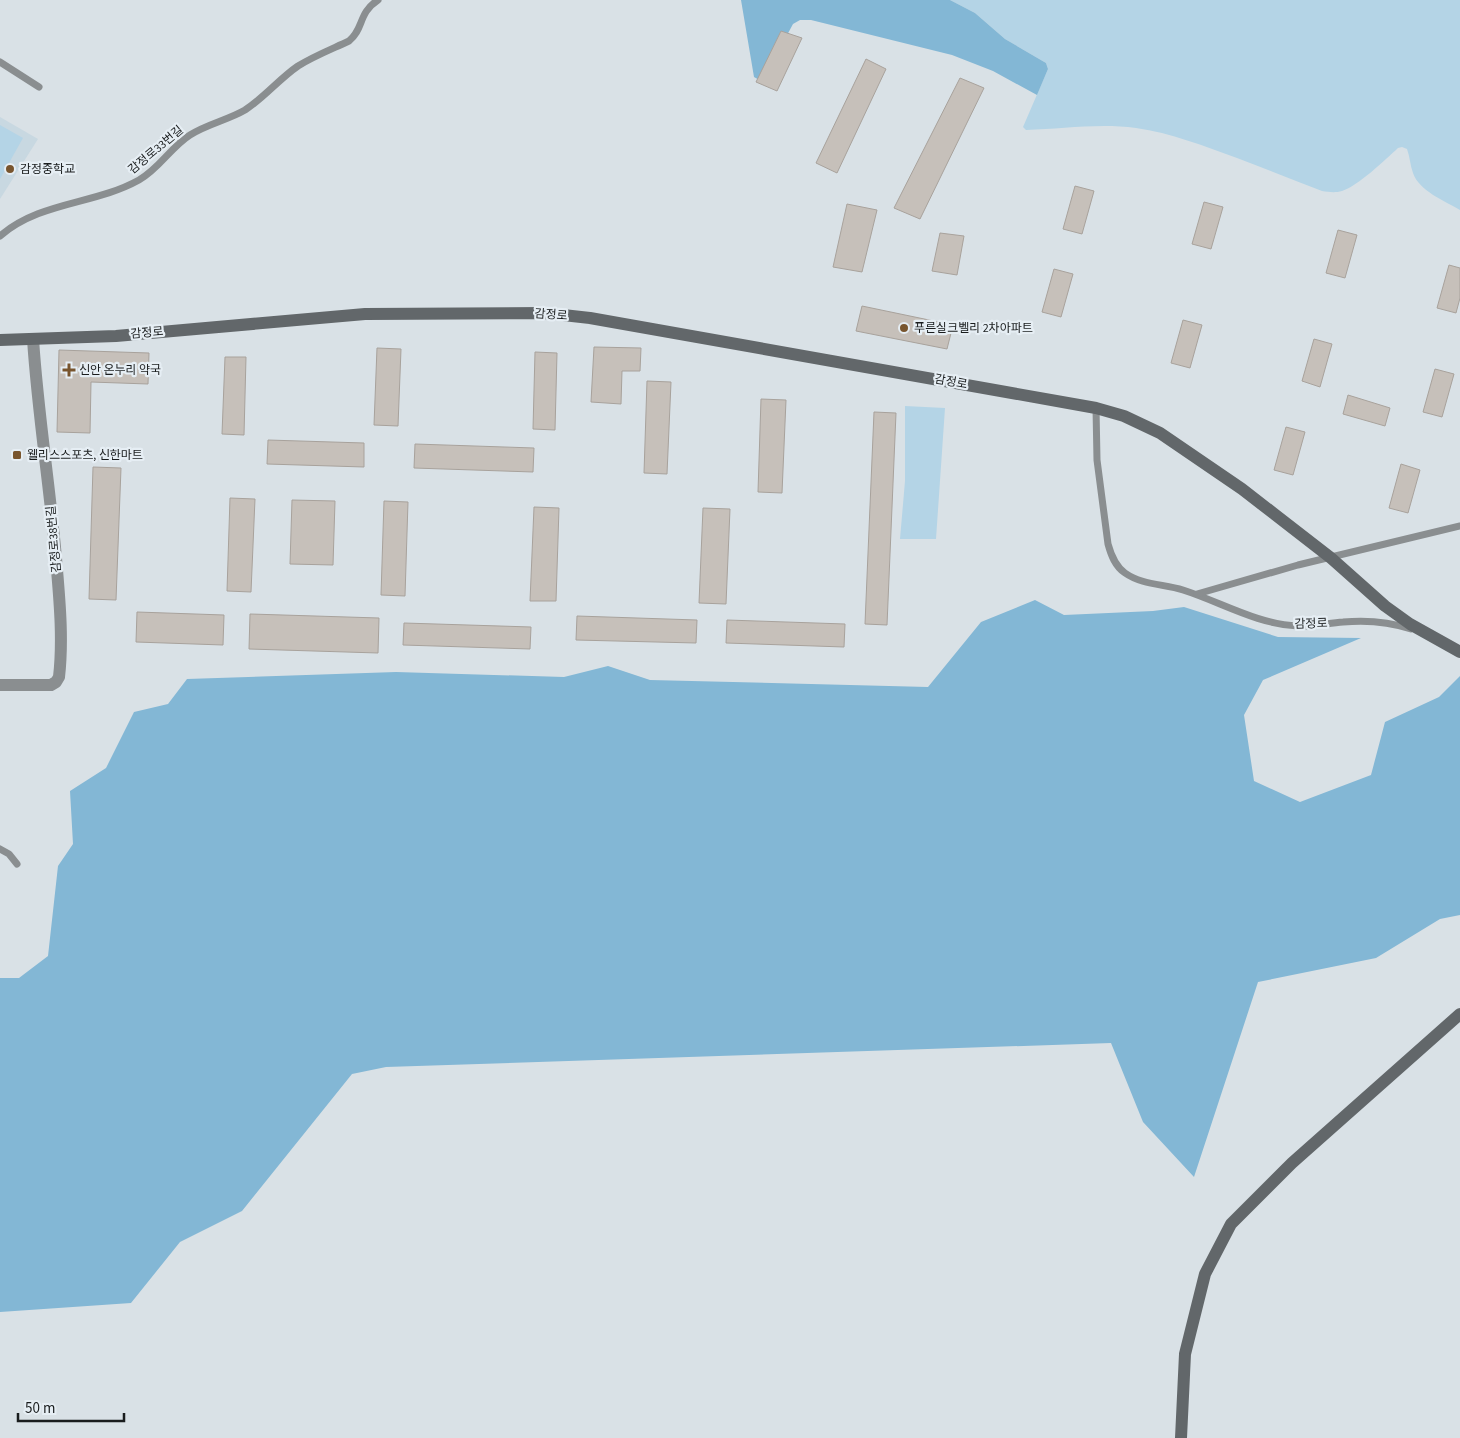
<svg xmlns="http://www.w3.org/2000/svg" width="1460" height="1438" viewBox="0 0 1460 1438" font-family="'Source Sans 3','Noto Sans KR',sans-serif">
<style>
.built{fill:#c8d8e1}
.green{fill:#b4d4e6}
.forest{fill:#83b7d5}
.building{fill:#c6c0ba;stroke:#a8a29c}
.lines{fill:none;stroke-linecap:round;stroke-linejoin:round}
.lane{stroke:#8a8e90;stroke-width:7}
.street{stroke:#8a8e90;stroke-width:12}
.secondary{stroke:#62676a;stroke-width:12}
.poi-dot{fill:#78552e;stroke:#e6eef4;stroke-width:2}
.labels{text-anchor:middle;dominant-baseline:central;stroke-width:4.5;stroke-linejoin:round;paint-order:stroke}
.street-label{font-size:12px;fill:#191c1d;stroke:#e6eef4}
.poi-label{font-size:12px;fill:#191c1d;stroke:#e6eef4;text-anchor:start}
</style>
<rect width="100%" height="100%" fill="#d9e1e6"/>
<polygon class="built" points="0,117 38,139 0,199"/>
<g class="green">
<path d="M950,0H1460V210C1445,201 1419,191 1413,173C1410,165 1410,157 1407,149L1402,147L1398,148C1385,160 1358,186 1342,191C1335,193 1329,192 1322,191C1294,180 1266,169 1237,158C1204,146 1171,133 1136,128C1099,123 1062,129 1026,130L1023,127L1048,69L1046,63L1005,39L975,13Z"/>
<polygon points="0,125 23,138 0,179"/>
<polygon points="905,406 945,408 936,539 900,539 905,481"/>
</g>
<g class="forest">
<polygon points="741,0 950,0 975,13 1005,39 1046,63 1048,69 1037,95 993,71 952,55 811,20 800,20 793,24 764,78 761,81 754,77"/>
<polygon points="1035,600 1064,615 1153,611 1184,607 1278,637 1361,638 1263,680 1244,715 1254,781 1300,802 1371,775 1385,722 1439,697 1460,676 1460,915 1440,919 1376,958 1258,982 1194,1177 1143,1122 1111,1043 386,1067 352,1074 242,1211 180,1242 131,1303 0,1312 0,978 19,978 48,956 58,866 73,844 70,791 106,768 134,712 168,704 187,679 396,672 564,677 608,666 650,680 928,687 981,622"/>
</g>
<g class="building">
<polygon points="781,31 802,38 777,91 756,82"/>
<polygon points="866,59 886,69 837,173 816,163"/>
<polygon points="960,78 984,88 920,219 894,208"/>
<polygon points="1075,186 1094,191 1082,234 1063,229"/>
<polygon points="1204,202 1223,207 1211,249 1192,244"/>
<polygon points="847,204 877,210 862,272 833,267"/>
<polygon points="1338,230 1357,235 1345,278 1326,273"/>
<polygon points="940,233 964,236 957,275 932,271"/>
<polygon points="1449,265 1460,268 1460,298 1456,313 1437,308"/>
<polygon points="1054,269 1073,274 1061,317 1042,312"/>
<polygon points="862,306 953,325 947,349 856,331"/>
<polygon points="1183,320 1202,325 1190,368 1171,363"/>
<polygon points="1314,339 1332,344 1320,387 1302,381"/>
<polygon points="594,347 641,348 640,371 622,371 621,404 591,402"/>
<polygon points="377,348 401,349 398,426 374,425"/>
<polygon points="59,350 149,353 148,384 91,382 90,433 57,432"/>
<polygon points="535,352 557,353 555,430 533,429"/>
<polygon points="225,357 246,357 244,435 222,434"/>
<polygon points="1435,369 1454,374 1442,417 1423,412"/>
<polygon points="647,381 671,382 667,474 644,473"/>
<polygon points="1348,395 1390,408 1385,426 1343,414"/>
<polygon points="761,399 786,400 782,493 758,492"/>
<polygon points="874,412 896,413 887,625 865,624"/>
<polygon points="1286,427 1305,432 1293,475 1274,470"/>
<polygon points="268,440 364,443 364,467 267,464"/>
<polygon points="415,444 534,448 533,472 414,468"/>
<polygon points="1401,464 1420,470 1408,513 1389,508"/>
<polygon points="93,467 121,468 116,600 89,599"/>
<polygon points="230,498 255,499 251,592 227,591"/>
<polygon points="292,500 335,501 333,565 290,564"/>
<polygon points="384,501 408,502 405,596 381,595"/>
<polygon points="534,507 559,508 556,601 530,601"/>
<polygon points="703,508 730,509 726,604 699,603"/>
<polygon points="137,612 224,615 223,645 136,642"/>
<polygon points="250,614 379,618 378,653 249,649"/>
<polygon points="577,616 697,620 696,643 576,640"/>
<polygon points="727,620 845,624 844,647 726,643"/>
<polygon points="404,623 531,627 530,649 403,645"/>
</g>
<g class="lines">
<g class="lane">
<polyline points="0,62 39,87"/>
<path d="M0,236C41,201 94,205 139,180C159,169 171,147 190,135C207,124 228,120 245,110C265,97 279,79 298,66C314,56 332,49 349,41C364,29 358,13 378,0"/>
<path d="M1096,408L1097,460L1108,544C1111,555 1115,566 1125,573C1142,585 1164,584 1183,590C1221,602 1256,624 1298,626C1313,627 1328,623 1343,622C1365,620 1390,622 1411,629"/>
<polyline points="1197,594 1298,565 1460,526"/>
<polyline points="0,849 9,854 17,864"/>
</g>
<path class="street" d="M0,685H51L56,682L59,677C63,642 60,605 57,570C51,493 38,417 33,339"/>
<g class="secondary">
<polyline points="0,340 116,336 365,314 545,313 590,318 1096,408 1124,416 1160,433 1242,489 1331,558 1385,606 1410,624 1460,652"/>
<polyline points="1181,1438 1185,1354 1205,1274 1231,1224 1292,1163 1460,1014"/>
</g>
</g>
<g class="poi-dot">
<circle cx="10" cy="169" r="5"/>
<circle cx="904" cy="328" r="5"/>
<path d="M66.5 362.5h5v5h5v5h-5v5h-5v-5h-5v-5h5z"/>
<rect x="12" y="450" width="10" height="10" rx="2.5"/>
</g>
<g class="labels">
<g class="street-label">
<text transform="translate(156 150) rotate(-40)">감정로33번길</text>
<text transform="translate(551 315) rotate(4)">감정로</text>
<text transform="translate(147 333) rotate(-5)">감정로</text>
<text transform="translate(951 382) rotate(10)">감정로</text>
<text transform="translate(54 539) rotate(-95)">감정로38번길</text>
<text transform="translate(1311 624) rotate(-2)">감정로</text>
</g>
<g class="poi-label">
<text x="20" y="169">감정중학교</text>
<text x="914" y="328">푸른실크벨리 2차아파트</text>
<text x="79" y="370">신안 온누리 약국</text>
<text x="27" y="455">웰리스스포츠, 신한마트</text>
</g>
</g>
<path d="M18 1413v8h106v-8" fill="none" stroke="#191c1d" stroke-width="2.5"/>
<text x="25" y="1413" font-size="15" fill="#191c1d" stroke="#e6eef4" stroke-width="4" paint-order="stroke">50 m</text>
</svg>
